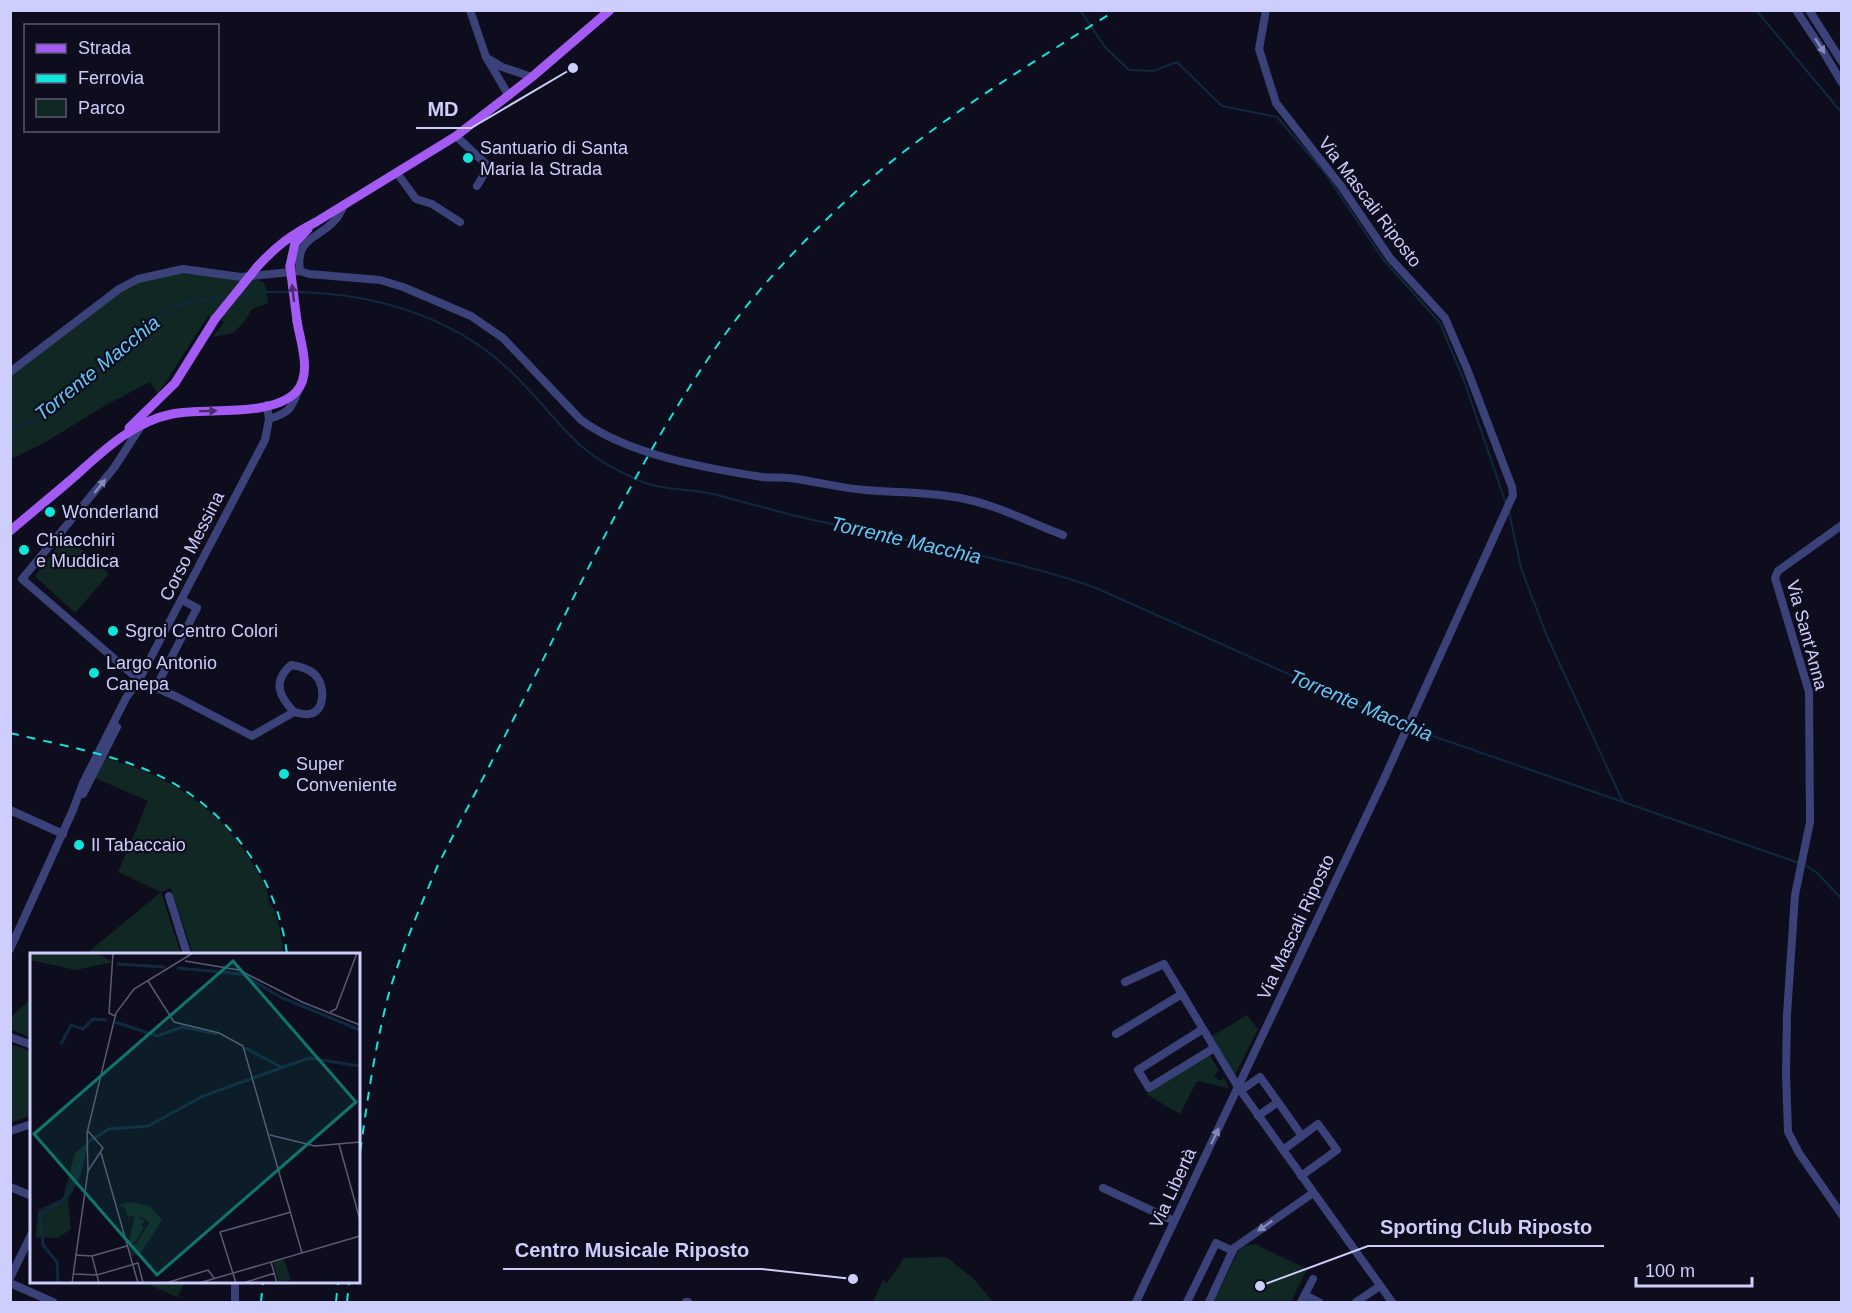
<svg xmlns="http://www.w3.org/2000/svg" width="1852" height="1313" viewBox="0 0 1852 1313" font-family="Arial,sans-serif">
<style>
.green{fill:#112723}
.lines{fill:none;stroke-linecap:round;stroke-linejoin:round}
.stream{stroke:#0f2940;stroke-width:2}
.minor{stroke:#3b4279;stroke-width:8}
.major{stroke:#a45bf4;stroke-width:9}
.rail{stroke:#0fe5db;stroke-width:2;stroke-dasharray:9 8;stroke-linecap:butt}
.major-bridge{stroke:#a45bf4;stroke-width:9}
.oneway{fill:#8488ba}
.oneway2{fill:#4a2c73}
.poi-dot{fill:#0fe5db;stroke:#0e0d1d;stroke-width:2}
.labels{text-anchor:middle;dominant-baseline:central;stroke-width:4.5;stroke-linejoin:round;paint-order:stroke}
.poi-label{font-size:18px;fill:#cdcefc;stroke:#0e0d1d;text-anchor:start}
.street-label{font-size:18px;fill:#cdcefc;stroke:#0e0d1d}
.water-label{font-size:20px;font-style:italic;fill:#62c7f5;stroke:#0e0d1d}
.inset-river{fill:none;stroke:#0f2940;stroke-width:3}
.inset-road{fill:none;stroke:#5a5a76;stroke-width:1.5}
.view{fill:#0f766e;fill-opacity:0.15;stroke:#0f766e;stroke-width:3}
.inset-edge{fill:none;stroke:#cdcefc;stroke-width:3}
.leader{fill:none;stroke:#cdcefc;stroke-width:2}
.callout-dot{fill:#cdcefc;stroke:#0e0d1d;stroke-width:2}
.callout-label{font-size:20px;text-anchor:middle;font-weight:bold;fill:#cdcefc;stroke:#0e0d1d;stroke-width:4.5;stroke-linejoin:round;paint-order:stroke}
</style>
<rect width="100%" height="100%" fill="#0e0d1d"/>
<g class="green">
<polygon points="188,271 237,279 258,280 264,283 266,289 268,303 252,309 244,322 233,333 213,337 224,322 208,316 158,394 150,382 106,405 44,443 11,459 11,375 128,286 146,278"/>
<polygon points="66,536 109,574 75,613 35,576"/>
<path d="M104,758C168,774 221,809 254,866C260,876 269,889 268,900L274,910L279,926L284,954H193L171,888L161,892L181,954H86L161,892L118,872L148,801L95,778Z"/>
<polygon points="31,999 31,1038 10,1029 11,1017"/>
<polygon points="1247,1015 1258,1029 1236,1073 1234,1073 1212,1036"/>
<polygon points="11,1044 32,1052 31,1115 11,1123"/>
<polygon points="1210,1055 1219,1071 1214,1075 1219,1081 1224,1078 1229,1088 1197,1081 1180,1114 1146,1094"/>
<polygon points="1255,1244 1307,1269 1291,1302 1213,1302 1239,1250 1244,1246"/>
<polygon points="946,1257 974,1279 992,1301 991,1302 873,1302 883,1280 887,1283 904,1258"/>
<polygon points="143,1282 185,1282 177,1297"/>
</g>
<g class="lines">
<g class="stream">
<polyline points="1080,10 1105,47 1129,70 1153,71 1177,62 1222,106 1277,117 1325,173 1383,259 1440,323 1465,383 1506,504"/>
<polyline points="1756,10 1842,113"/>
<path d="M296,292C370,293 449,315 505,366C532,390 553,420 580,445C597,460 617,471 638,480C662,491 688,488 713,494C739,501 765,508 792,515C824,523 857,529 889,536C959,551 1029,564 1096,588L1407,727L1805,865L1816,872L1842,899"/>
<polyline points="239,295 265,292 290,292"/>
<polyline points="10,431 40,418 72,394 118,351 155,319 172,308 188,302 230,297"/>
<polyline points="1509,512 1521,568 1546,634 1623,802"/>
</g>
<g class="minor">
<polyline points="470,10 486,57 509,96"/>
<polyline points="1796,10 1823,51 1842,83"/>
<polyline points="1809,10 1842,62"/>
<polyline points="487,58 502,67 532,77"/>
<polyline points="456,136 487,165 486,171 477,186"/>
<polyline points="397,173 416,199 432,204 460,222"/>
<path d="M300,271C295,236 319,240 337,218C340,214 342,209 344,205"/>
<path d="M10,372L119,289L138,279L183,269L241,277L300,271L309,274L380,280L403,287L471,316L503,338L581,420C629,455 705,468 762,477C771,478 780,477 789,478C815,481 839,488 865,490C898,493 932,492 965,499C999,506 1031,523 1063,535"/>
<path d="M269,419C288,413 291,410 298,391"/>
<polyline points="141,426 114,468 22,579 139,680 177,697 252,736 294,712"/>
<polyline points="1842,525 1778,571 1775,578 1809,692 1810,822 1795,895 1787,1014 1786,1075 1788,1132 1799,1153 1842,1215"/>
<path d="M291,665C300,666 312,670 317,677C325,688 325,712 309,714C304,715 299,713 294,712C279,696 272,682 291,665Z"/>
<polyline points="156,687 197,608 182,600"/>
<polyline points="83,794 117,727"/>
<polyline points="10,810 63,834"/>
<polyline points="169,896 187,954"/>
<polyline points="10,949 73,810 83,783 126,698 139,680 265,440 269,419 267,405"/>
<polyline points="1125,982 1164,964 1238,1087 1392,1302"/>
<polyline points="1203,1029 1138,1070 1149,1088 1214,1048"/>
<polyline points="1116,1034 1182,994"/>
<polyline points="10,1037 32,1045"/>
<polyline points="1240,1091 1260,1077 1278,1102"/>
<polyline points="1258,1116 1278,1102 1302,1136"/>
<polyline points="10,1131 32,1124"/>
<polyline points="1283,1150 1318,1124 1337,1150 1301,1176"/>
<polyline points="10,1187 32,1196"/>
<polyline points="1103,1188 1174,1221"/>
<polyline points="10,1278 32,1233"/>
<polyline points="10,1283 53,1302"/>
<polyline points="1305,1295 1319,1302"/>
<polyline points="235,1302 235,1282"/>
<polyline points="686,1302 688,1302"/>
<polyline points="1136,1302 1383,781 1513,495 1512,487 1467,369 1445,318 1390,258 1341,186 1276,103 1259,49 1266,10"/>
<polyline points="1187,1302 1216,1243 1233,1251"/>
<polyline points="1209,1302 1234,1248 1313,1193"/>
<polyline points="1301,1302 1313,1279"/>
<polyline points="1356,1302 1380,1286"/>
</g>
<g class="major">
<polyline points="290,266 295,243 308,229"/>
<path d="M257,267C276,246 291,235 316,222L456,136L532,77L610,10"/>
<polyline points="129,428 175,383 215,319"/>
<path d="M10,531C31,513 52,496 73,478C102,452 132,422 172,414C205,407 271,418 296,392C313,374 300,341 297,321"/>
</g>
<g class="rail">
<path d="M10,733C52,743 95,751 134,765C216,794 276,868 287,954"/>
<path d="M358,1168C366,1109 374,1050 389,993C402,949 420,907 438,865C471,800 506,736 538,670C594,555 651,438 726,333C755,293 790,255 826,220C911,135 1015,74 1116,10"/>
<polyline points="261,1302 263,1282"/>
<polyline points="336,1302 338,1282"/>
<polyline points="347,1302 349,1282"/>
</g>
<g class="major-bridge">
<polyline points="290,266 297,321"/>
<polyline points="215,319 257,267"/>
</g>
</g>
<defs><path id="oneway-solid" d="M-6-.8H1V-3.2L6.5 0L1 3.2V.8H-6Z" transform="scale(1.5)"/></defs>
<g class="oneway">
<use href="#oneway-solid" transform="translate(1820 46) rotate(57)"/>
<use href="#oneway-solid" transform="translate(100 486) rotate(-51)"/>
<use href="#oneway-solid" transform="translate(1215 1136) rotate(-65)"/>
<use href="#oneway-solid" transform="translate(1265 1226) rotate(145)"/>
</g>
<g class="oneway2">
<use href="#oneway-solid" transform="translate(293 293) rotate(-97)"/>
<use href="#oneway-solid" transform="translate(208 411) rotate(-1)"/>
</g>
<g class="poi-dot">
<circle cx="468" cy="158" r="6"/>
<circle cx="50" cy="512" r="6"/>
<circle cx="24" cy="550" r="6"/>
<circle cx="113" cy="631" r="6"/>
<circle cx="94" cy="673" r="6"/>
<circle cx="284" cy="774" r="6"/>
<circle cx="79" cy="845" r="6"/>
</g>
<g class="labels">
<g class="poi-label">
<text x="480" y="148">Santuario di Santa<tspan x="480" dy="21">Maria la Strada</tspan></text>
<text x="62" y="512">Wonderland</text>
<text x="36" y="540">Chiacchiri<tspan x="36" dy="21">e Muddica</tspan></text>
<text x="125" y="631">Sgroi Centro Colori</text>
<text x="106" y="663">Largo Antonio<tspan x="106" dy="21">Canepa</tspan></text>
<text x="296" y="764">Super<tspan x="296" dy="21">Conveniente</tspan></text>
<text x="91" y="845">Il Tabaccaio</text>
</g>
<g class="street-label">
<text transform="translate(1370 202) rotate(53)">Via Mascali Riposto</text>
<text transform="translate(192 546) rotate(-63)">Corso Messina</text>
<text transform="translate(1807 635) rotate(75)">Via Sant'Anna</text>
<text transform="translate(1296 927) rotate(-65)">Via Mascali Riposto</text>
<text transform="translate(1173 1188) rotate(-65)">Via Libertà</text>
</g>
<g class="water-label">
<text transform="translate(97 368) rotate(-39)">Torrente Macchia</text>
<text transform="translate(906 540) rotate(13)">Torrente Macchia</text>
<text transform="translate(1361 705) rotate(23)">Torrente Macchia</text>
</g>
</g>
<g transform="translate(30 953)">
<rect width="330" height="330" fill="#0e0d1d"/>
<path d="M0,0H66L83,9L46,17L0,7ZM60,187L49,228L38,246L41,276L28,285L6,284L8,257L33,245L45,200ZM100,249L119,253L132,267L110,301L101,303L98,293L107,290L120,269L105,261L114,268L111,273L114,275L105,289L98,292L105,262L98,264L95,254L86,253ZM254,306L261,327L249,330L243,309Z" fill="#112723"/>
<path class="inset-river" d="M87,11L135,14M147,15L212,21L250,44L330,77M85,69L127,83L152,74L187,81M31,91L41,72L53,76L63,66L77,67M215,95L253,115M58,189L79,176L118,173L173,143L279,105L330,113M28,330L27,309L13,292L10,262L35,246L47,222L55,193"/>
<path class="inset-road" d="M83,0L79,60L85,63M155,8L209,17L272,49L330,72M118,28L144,69L189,80L213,93L272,300M300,59L306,56L327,0M240,182L285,193L330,189M330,190V102M309,191L330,267M71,200L108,330M58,218L57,180L86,60L104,36L163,0M45,302L62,303L97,293M62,303L69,330M241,309L247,330M44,321L67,322L108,310L113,330M42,330L58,218L73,195L58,178M136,330L178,317L184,325M169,330L330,283M206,330L190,279L261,259M213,330L245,320"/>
<path class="view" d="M203,8L326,149L127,322L4,181Z"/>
<rect width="330" height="330" class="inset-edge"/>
</g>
<path class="leader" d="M573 68L471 128H416M1260 1286L1368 1246H1604M853 1279L761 1269H503"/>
<g class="callout-dot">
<circle cx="573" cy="68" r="6"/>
<circle cx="1260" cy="1286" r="6"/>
<circle cx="853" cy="1279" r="6"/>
</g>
<g class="callout-label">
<text x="443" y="116">MD</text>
<text x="1486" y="1234">Sporting Club Riposto</text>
<text x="632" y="1257">Centro Musicale Riposto</text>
</g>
<rect width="1852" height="1313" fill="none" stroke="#cdcefc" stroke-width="24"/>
<rect x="24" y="24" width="195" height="108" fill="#0e0d1d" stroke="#5a5a76" stroke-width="1.5"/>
<rect x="36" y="44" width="30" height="9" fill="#a45bf4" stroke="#5a5a76" stroke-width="1.5"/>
<text x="78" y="54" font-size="18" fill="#cdcefc">Strada</text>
<rect x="36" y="74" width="30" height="9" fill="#0fe5db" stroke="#5a5a76" stroke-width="1.5"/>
<text x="78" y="84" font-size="18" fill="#cdcefc">Ferrovia</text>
<rect x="36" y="99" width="30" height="18" fill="#112723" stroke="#5a5a76" stroke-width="1.5"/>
<text x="78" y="114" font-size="18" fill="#cdcefc">Parco</text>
<path d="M1636 1277v9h116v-9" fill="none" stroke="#cdcefc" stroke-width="3"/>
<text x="1645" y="1277" font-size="18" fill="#cdcefc" stroke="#0e0d1d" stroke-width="4.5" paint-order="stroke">100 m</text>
</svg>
